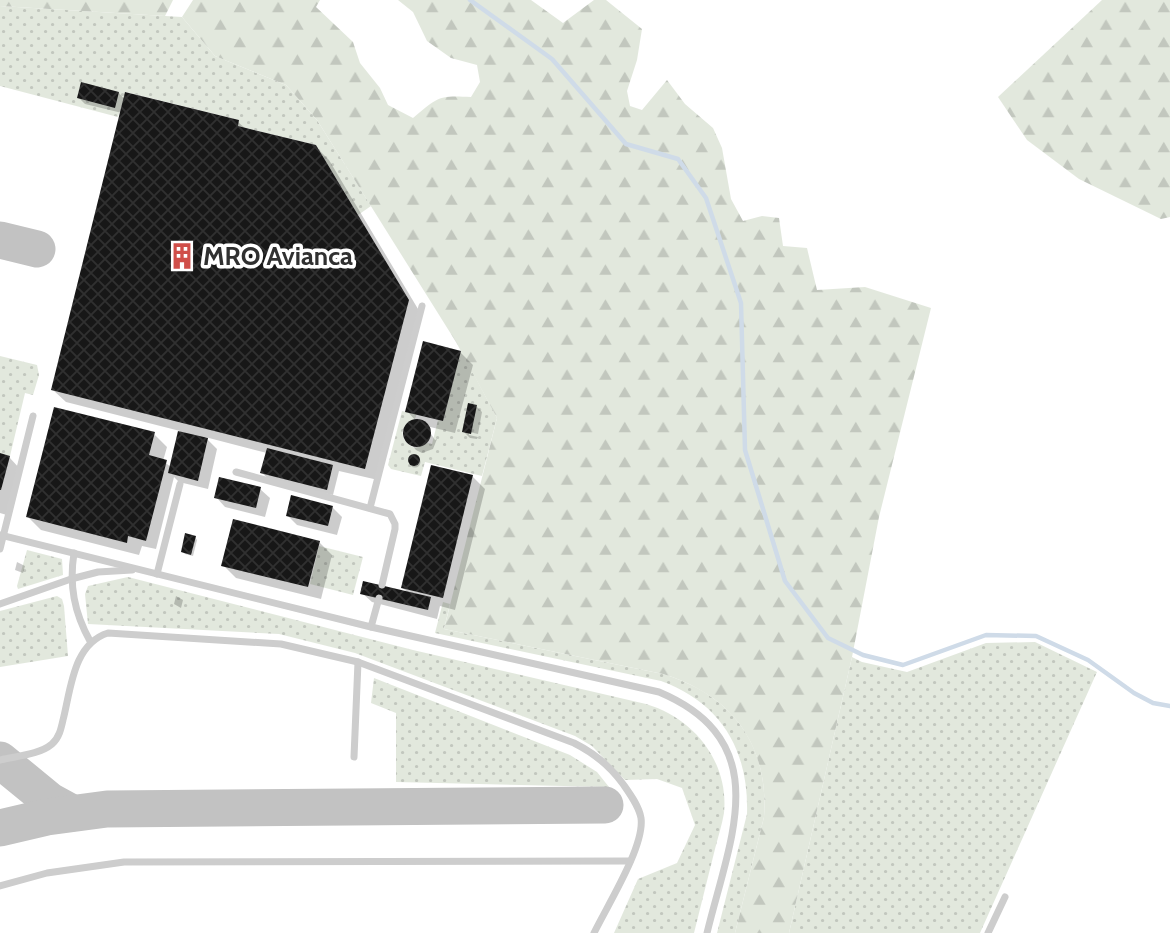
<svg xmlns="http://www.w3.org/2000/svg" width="1170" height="933" viewBox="0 0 1170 933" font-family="Cabin,sans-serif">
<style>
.grass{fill:url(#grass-dots)}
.forest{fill:url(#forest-firs)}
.shadow{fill:#0003}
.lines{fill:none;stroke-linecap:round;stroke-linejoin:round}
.stream{stroke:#cfdbe8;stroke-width:4.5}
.taxiway{stroke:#c2c2c2;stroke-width:37}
.building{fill:url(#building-cross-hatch)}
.service{stroke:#cdcdcd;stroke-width:7}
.labels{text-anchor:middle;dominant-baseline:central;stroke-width:7;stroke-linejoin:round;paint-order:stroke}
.poi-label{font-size:26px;font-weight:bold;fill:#303030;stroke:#fff;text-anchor:start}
</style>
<defs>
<pattern id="grass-dots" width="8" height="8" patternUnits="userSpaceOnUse" patternTransform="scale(1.75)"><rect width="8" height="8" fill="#e2e8dd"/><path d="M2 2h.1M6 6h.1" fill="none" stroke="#c2c7be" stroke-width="1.8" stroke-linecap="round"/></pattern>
<pattern id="forest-firs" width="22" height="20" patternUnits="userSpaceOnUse" patternTransform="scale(1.75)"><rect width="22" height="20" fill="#e2e8dd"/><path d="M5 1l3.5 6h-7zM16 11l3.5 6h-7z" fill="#c2c7be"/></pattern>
<pattern id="building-cross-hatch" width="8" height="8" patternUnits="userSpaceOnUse" patternTransform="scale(1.75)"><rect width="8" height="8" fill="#171717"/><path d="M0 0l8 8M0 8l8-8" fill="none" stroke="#303030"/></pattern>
</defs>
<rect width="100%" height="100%" fill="#fff"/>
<g class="grass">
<polygon points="0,6 182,17 215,56 286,85 317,120 371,206 358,215 316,145 238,126 239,120 126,92 118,117 0,86"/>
<path d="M461,350L497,418L482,476L425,462L421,476L391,469L388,465L402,411L416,414L415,419C398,425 399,442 415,448L428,443L432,444L438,420L443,421Z"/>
<polygon points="0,356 37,365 39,375 33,395 25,393 10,456 0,453"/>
<polygon points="319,546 363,557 353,595 310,584"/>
<polygon points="27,550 62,559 63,575 18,589 17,586"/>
<path d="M128,577L413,650L646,704C694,718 729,762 724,813C722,825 718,837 715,849C708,877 701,905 694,933H614L638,879L677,863L695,825L682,788L657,779L625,780L592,746L575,736L355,653L279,634L88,624L85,594L88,586Z"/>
<polygon points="57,596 62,599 64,606 68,656 0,667 0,611"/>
<path d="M443,602L450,604L444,629L663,674C732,695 769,744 764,817L735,933H717L747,814C749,750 721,703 661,681L435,633Z"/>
<polygon points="1035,642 1097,672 980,933 789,933 852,657 862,662 907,672 986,643"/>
<polygon points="374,678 570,755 597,772 609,787 396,782 396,713 371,703"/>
</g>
<g class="forest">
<polygon points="0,0 173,0 165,16 0,6"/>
<path d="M193,0H320L316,7L353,42L360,63L380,88L388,105L413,118C438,97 438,95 471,97L480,82L477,65L451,58L427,41L413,12L398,0H531L563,23L594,0H606L642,29L637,60L627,91L630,106L642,110L667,80L685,104L713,128L722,148L731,199L743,221L762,216L779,218L783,246L807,248L817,290L865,287L931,308L879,517L852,657L789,933H735L764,817C769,745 732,695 663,674L444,629L497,418L456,342L317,120L286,85L215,56L182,17Z"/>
<polygon points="1102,0 1170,0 1170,217 1161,219 1079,179 1027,140 998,97"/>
</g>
<g class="shadow">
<polygon points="119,93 125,100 238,122 246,129 315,146 329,160 421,314 378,480 339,471 333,495 272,482 262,473 267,453 205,437 217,449 208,489 179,482 174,477 156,549 142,546 139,555 41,530 28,517 154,434 167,447 163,461 171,467 180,431 66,402 53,390 122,113 85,104 79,98"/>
<polygon points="460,352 473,365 455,433 426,426 435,440 437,439 433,449 422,453 416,450 405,437 407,426 416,421 407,411"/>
<polygon points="476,406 482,412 478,434 469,432 469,435 478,437 477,439 470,438 464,432"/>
<polygon points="0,455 9,457 21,470 10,516 0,513"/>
<circle cx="415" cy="462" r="5.5"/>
<polygon points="472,476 485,489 455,610 440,606 437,619 372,602 362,593 409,594 403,588"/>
<polygon points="260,489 270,498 265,517 225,507 216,497"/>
<polygon points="332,507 342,517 337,535 297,525 288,516"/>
<polygon points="195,537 197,540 193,556 185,554 183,552"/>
<polygon points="319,542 332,555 321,599 236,578 223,565"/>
<polygon points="17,562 25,566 23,573 15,570"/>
<polygon points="176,596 183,600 181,608 174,604"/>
</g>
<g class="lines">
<polyline class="stream" points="470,0 552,59 626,144 678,159 706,198 741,303 745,450 785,581 828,638 863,655 903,665 986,635 1036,636 1088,660 1134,693 1153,703 1170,706"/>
<g class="taxiway">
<polyline points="0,240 37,249"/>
<polyline points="0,760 50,801 72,813"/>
<polyline points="0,828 47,817 107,809 605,805"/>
</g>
</g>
<g class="building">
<polygon points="81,82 119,92 115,108 77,98"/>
<polygon points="125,92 239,120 238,126 316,145 409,300 365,469 51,390"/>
<polygon points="423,341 461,351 443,421 405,412"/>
<polygon points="468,403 477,405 471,434 462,432"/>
<polygon points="54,407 155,432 149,455 167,460 146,541 128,536 127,543 26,517"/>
<circle cx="417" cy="433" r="14"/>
<polygon points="178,431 208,438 198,481 168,473"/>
<polygon points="267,448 333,465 327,490 260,473"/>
<polygon points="0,453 10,456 1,490 0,490"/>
<circle cx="414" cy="460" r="6"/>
<polygon points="431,465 473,475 443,598 401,588"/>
<polygon points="219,477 261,487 256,508 214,498"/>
<polygon points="291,495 333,506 328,526 286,516"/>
<polygon points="233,519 320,541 308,587 221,566"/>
<polygon points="185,533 196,536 191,555 181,552"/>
<polygon points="363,581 431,597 428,610 360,594"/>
</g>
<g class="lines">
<g class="service">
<polyline points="236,472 390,514 395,524 395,529 382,585"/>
<polyline points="370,508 422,306"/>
<path d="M0,535L371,627L659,692C777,742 730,838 707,933"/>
<polyline points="0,549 33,416"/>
<path d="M74,553C69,585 74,612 90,641"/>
<polyline points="157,574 180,484"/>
<polyline points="0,604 71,579 98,572 132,570"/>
<polyline points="371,627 379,598"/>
<polyline points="354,757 358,662"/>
<path d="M0,760C16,756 39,755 52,744C59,738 61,729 63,720C71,689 73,644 108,633L281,644L358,662L574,743C594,753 610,766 623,784C630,794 639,806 641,818C645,846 607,906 594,933"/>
<polyline points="0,886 47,873 124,862 630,861"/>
<polyline points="988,933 1005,897"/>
</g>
</g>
<defs>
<symbol id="building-bare" viewBox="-9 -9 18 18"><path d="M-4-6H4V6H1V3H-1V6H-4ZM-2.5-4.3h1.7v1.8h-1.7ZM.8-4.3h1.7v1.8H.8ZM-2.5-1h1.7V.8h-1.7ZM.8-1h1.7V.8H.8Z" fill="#d04e49" stroke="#fff" stroke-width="2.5" paint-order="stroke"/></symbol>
</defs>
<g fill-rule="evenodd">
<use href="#building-bare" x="163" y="237" width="38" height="38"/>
</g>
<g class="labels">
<g class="poi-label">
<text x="203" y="256">MRO Avianca</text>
</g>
</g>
</svg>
